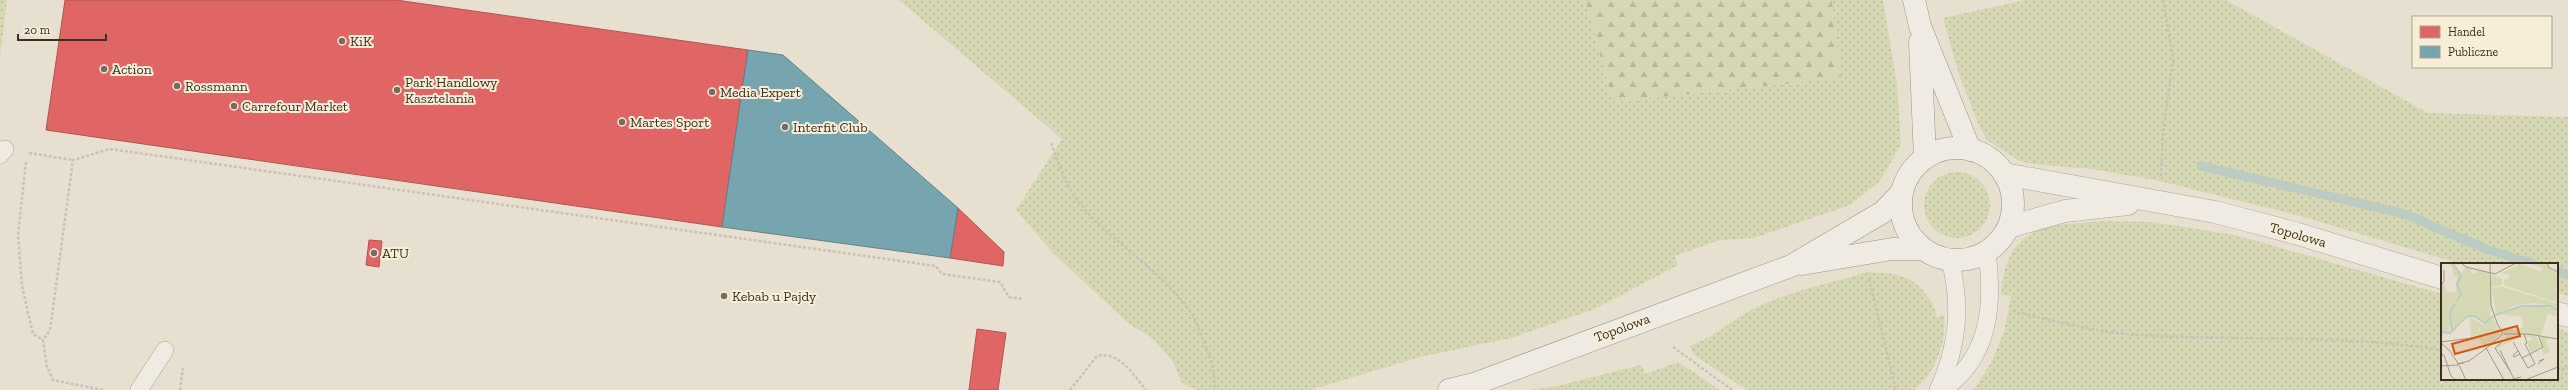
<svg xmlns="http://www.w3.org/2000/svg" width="2568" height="390" viewBox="0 0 2568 390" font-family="'Zilla Slab',serif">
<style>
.grass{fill:url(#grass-dots)}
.forest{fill:url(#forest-firs)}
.shops{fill:#e06666;stroke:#af5551}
.public{fill:#76a5af;stroke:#658184}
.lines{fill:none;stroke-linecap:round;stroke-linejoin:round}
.stream{stroke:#bcccc2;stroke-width:9}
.service-casing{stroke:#ada599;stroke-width:18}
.tertiary-casing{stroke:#ada599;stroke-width:23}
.secondary-casing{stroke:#9c958a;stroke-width:23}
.path{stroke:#c8c2b9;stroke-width:2.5;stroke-dasharray:3 2;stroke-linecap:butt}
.service{stroke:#efebe3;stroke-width:17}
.tertiary{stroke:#efebe3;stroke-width:22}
.secondary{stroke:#efebe3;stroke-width:22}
.poi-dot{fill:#786c5e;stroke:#f7eed8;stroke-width:1.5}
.labels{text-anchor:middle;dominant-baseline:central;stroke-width:4;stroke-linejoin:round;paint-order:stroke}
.poi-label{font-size:14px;fill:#3d2e20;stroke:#f7eed8;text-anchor:start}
.street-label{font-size:14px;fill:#3d2e20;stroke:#f7eed8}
.inset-river{fill:none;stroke:#bcccc2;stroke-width:2}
.inset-road{fill:none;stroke:#a3998a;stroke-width:1}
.view{fill:#d7550e;fill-opacity:0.15;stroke:#d7550e;stroke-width:2}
.inset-edge{fill:none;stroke:#3d2e20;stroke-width:2}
</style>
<defs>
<pattern id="grass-dots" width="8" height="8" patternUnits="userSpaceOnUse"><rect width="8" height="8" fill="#d6d7b3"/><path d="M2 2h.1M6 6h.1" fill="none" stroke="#b9b99a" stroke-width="1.8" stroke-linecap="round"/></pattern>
<pattern id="forest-firs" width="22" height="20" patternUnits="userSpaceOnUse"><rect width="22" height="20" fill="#d6d7b3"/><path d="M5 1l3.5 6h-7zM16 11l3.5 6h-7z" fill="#b9b99a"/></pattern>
</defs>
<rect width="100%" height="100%" fill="#e7e0d1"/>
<g class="grass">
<polygon points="0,0 7,0 0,57"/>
<polygon points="899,0 1585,0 1613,102 1841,78 1832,0 1883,0 1897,84 1901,145 1879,182 1850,205 1754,238 1720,240 1675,256 1678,265 1595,309 1511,338 1420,357 1310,390 1196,390 1182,383 1173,362 1154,340 1128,323 1052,252 1016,210 1062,139"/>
<polygon points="2026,0 2226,0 2428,113 2568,117 2568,296 2557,293 2557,264 2461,264 2297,215 2160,181 2092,169 2031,164 2018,160 1987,140 1977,121 1958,71 1943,18"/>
<circle cx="1957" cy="205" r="33"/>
<path d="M2108,221L2152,222L2235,235L2442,294V379H2557V328L2568,332V390H1974L1991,363L2004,332L2011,296L2001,294C2006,223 2049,225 2108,221Z"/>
<path d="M1868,272C1895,274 1911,273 1928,297C1932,303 1936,309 1936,317L1944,315C1947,342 1936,372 1914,390H1747L1694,355L1690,346C1713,338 1730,321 1751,310C1785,292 1831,283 1868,272Z"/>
<polygon points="1678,362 1720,390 1530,390 1557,386 1641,365 1645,374"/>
</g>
<polygon class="forest" points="1585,0 1832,0 1841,78 1613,102"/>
<g class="shops">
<polygon points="65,0 396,0 748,50 722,227 46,130"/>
<polygon points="958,208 1004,252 1003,266 950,258"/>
<polygon points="369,240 382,241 379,267 366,265"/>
<polygon points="977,329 1006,333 998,390 969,390"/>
</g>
<polygon class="public" points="748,50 783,55 958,208 950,258 722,227"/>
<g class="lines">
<g class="stream">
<polyline points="2201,166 2405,214 2486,249 2534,264"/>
<polyline points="2557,271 2568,275"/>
</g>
<defs>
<g id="service">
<polyline points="0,155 5,149"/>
<polyline points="139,390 165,350"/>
<path d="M1938,390C1958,347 1962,306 1950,260"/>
<path d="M1942,390C1990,358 1994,305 1987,252"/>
</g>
<g id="tertiary">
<polyline points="2004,174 2215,212 2295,233 2442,278"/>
<polyline points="2009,227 2065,211 2128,204"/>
<polyline points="2557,313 2568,316"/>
</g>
<g id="secondary">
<polyline points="1914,0 1920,26 1970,150"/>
<polyline points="1920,42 1925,158"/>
<circle cx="1957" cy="204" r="56"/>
<polyline points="1802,264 1892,249 1921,249"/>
<polyline points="1449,390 1474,384 1791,266 1883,212 1901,193"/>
</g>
</defs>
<use href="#service" class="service-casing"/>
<use href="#tertiary" class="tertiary-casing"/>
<use href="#secondary" class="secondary-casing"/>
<g class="path">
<path d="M1051,143C1059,164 1065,184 1078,201C1111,244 1167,272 1194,318C1198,325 1201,335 1204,343C1211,358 1216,373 1214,390"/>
<polyline points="29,153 73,160"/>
<polyline points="26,162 18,234 22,286 33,334 43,340"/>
<polyline points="2161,176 2163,134 2173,59 2163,0"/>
<polyline points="1869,279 1896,390"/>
<path d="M2013,311C2054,321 2096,332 2138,335C2239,341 2342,334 2442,350"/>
<polyline points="1673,347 1732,390"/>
<polyline points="2557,368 2568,369"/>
<polyline points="103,390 53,380 47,367 43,340 50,330 73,160 110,149 936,266 942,274 1000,282 1009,297 1023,299"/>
<polyline points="180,390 183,368"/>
<path d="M1070,390L1097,356C1119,351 1133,374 1146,390"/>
</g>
<use href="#service" class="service"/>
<use href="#tertiary" class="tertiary"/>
<use href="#secondary" class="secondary"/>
</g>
<g class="poi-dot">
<circle cx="342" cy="41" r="4"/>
<circle cx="104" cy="69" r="4"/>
<circle cx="177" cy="86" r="4"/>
<circle cx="397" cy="90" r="4"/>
<circle cx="712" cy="92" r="4"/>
<circle cx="234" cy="106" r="4"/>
<circle cx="622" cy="122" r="4"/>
<circle cx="785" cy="127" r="4"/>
<circle cx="374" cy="253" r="4"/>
<circle cx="724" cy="296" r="4"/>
</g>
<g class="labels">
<g class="poi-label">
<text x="350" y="41">KiK</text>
<text x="112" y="69">Action</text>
<text x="405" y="82">Park Handlowy<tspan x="405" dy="16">Kasztelania</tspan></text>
<text x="185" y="86">Rossmann</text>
<text x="720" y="92">Media Expert</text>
<text x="242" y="106">Carrefour Market</text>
<text x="630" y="122">Martes Sport</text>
<text x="793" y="127">Interfit Club</text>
<text x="382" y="253">ATU</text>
<text x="732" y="296">Kebab u Pajdy</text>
</g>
<g class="street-label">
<text transform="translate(2298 235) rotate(16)">Topolowa</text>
<text transform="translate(1622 328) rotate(-20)">Topolowa</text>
</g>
</g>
<g transform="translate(2441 263)">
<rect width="117" height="117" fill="#e7e0d1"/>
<path d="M76,0L100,9L101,5L88,0H106L105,4L116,9L117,40L63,22V16L66,17L70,12L60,10L76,3ZM25,4L31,6L30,10L34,11L36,7L48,10L52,52L39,25L26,22L23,24L22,20L25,19L20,17V10ZM51,12L61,16V22L49,25ZM3,19L5,29H14L15,34L11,46L1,49L0,23ZM104,45L107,51L100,72L63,71L61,68L65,65L74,67L82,64L81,54L85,46ZM28,53L31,66L32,56L40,72L55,68L52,54L60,71L45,83L40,80L39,77L30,74ZM84,71L96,73L95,75L101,83L90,90L86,79L91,76L89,73L84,75ZM65,72L82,73L55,86L56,82L63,79ZM99,74H110L105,77L109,89L105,91L102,87L104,91L102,92Z" fill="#d6d7b3"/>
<path d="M12,0L20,10V17L25,19L22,20L23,25L26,22L44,26L50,55L43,59L34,53L25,52L13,64L8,63V69L4,70L0,68L1,49L8,44L11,46L17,36L14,31L16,15L12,12L11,4L8,1ZM62,24L117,41V46L111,43L92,40L75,42L55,50L51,25ZM92,42L114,46L117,54L107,51L104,45L85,46L81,54L59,51L77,44ZM28,53L42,62L51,56L58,70L53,72L50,68L39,73V67L32,57L31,69Z" fill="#d6d7b3"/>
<path class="inset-river" d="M12,0L20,13L16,21L20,31L14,40M11,68L9,49L14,41M0,69L9,70L26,53H33L44,60L54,52L80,43H109L117,48"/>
<path class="inset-road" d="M20,0L25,4L54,11L75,0M49,0L50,42L56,60L62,71M107,0V4L117,9M0,22L3,18V7M63,71H87L117,76M0,79L31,75M72,79L87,105L94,101L89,91L102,84L97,72M0,80L9,88L17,100M49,82L62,71M45,85L63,117M59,87L69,108L54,85L63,77M77,88L72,92L73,94L79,91M0,91L3,92L10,113L15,117M81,95L89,91L84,81L86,80L83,71M23,100L16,101L28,98L51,81M97,101L103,96L98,98M18,102L25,117M0,103L17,102M69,108L73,116L80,114M84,117L117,104"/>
<path class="view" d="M76,63L79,73L14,91L11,81Z"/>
<rect width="117" height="117" class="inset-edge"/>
</g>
<rect x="2412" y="16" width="140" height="52" fill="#f7eed8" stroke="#ada18e"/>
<rect x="2420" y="26" width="20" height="12" fill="#e06666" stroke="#ada18e"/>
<text x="2448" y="36" font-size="12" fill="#3d2e20">Handel</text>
<rect x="2420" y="46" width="20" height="12" fill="#76a5af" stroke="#ada18e"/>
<text x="2448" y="56" font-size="12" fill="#3d2e20">Publiczne</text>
<path d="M18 34v6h88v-6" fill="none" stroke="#3d2e20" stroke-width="2"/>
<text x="24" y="34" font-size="12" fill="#3d2e20" stroke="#f7eed8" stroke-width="3" paint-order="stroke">20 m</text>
</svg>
